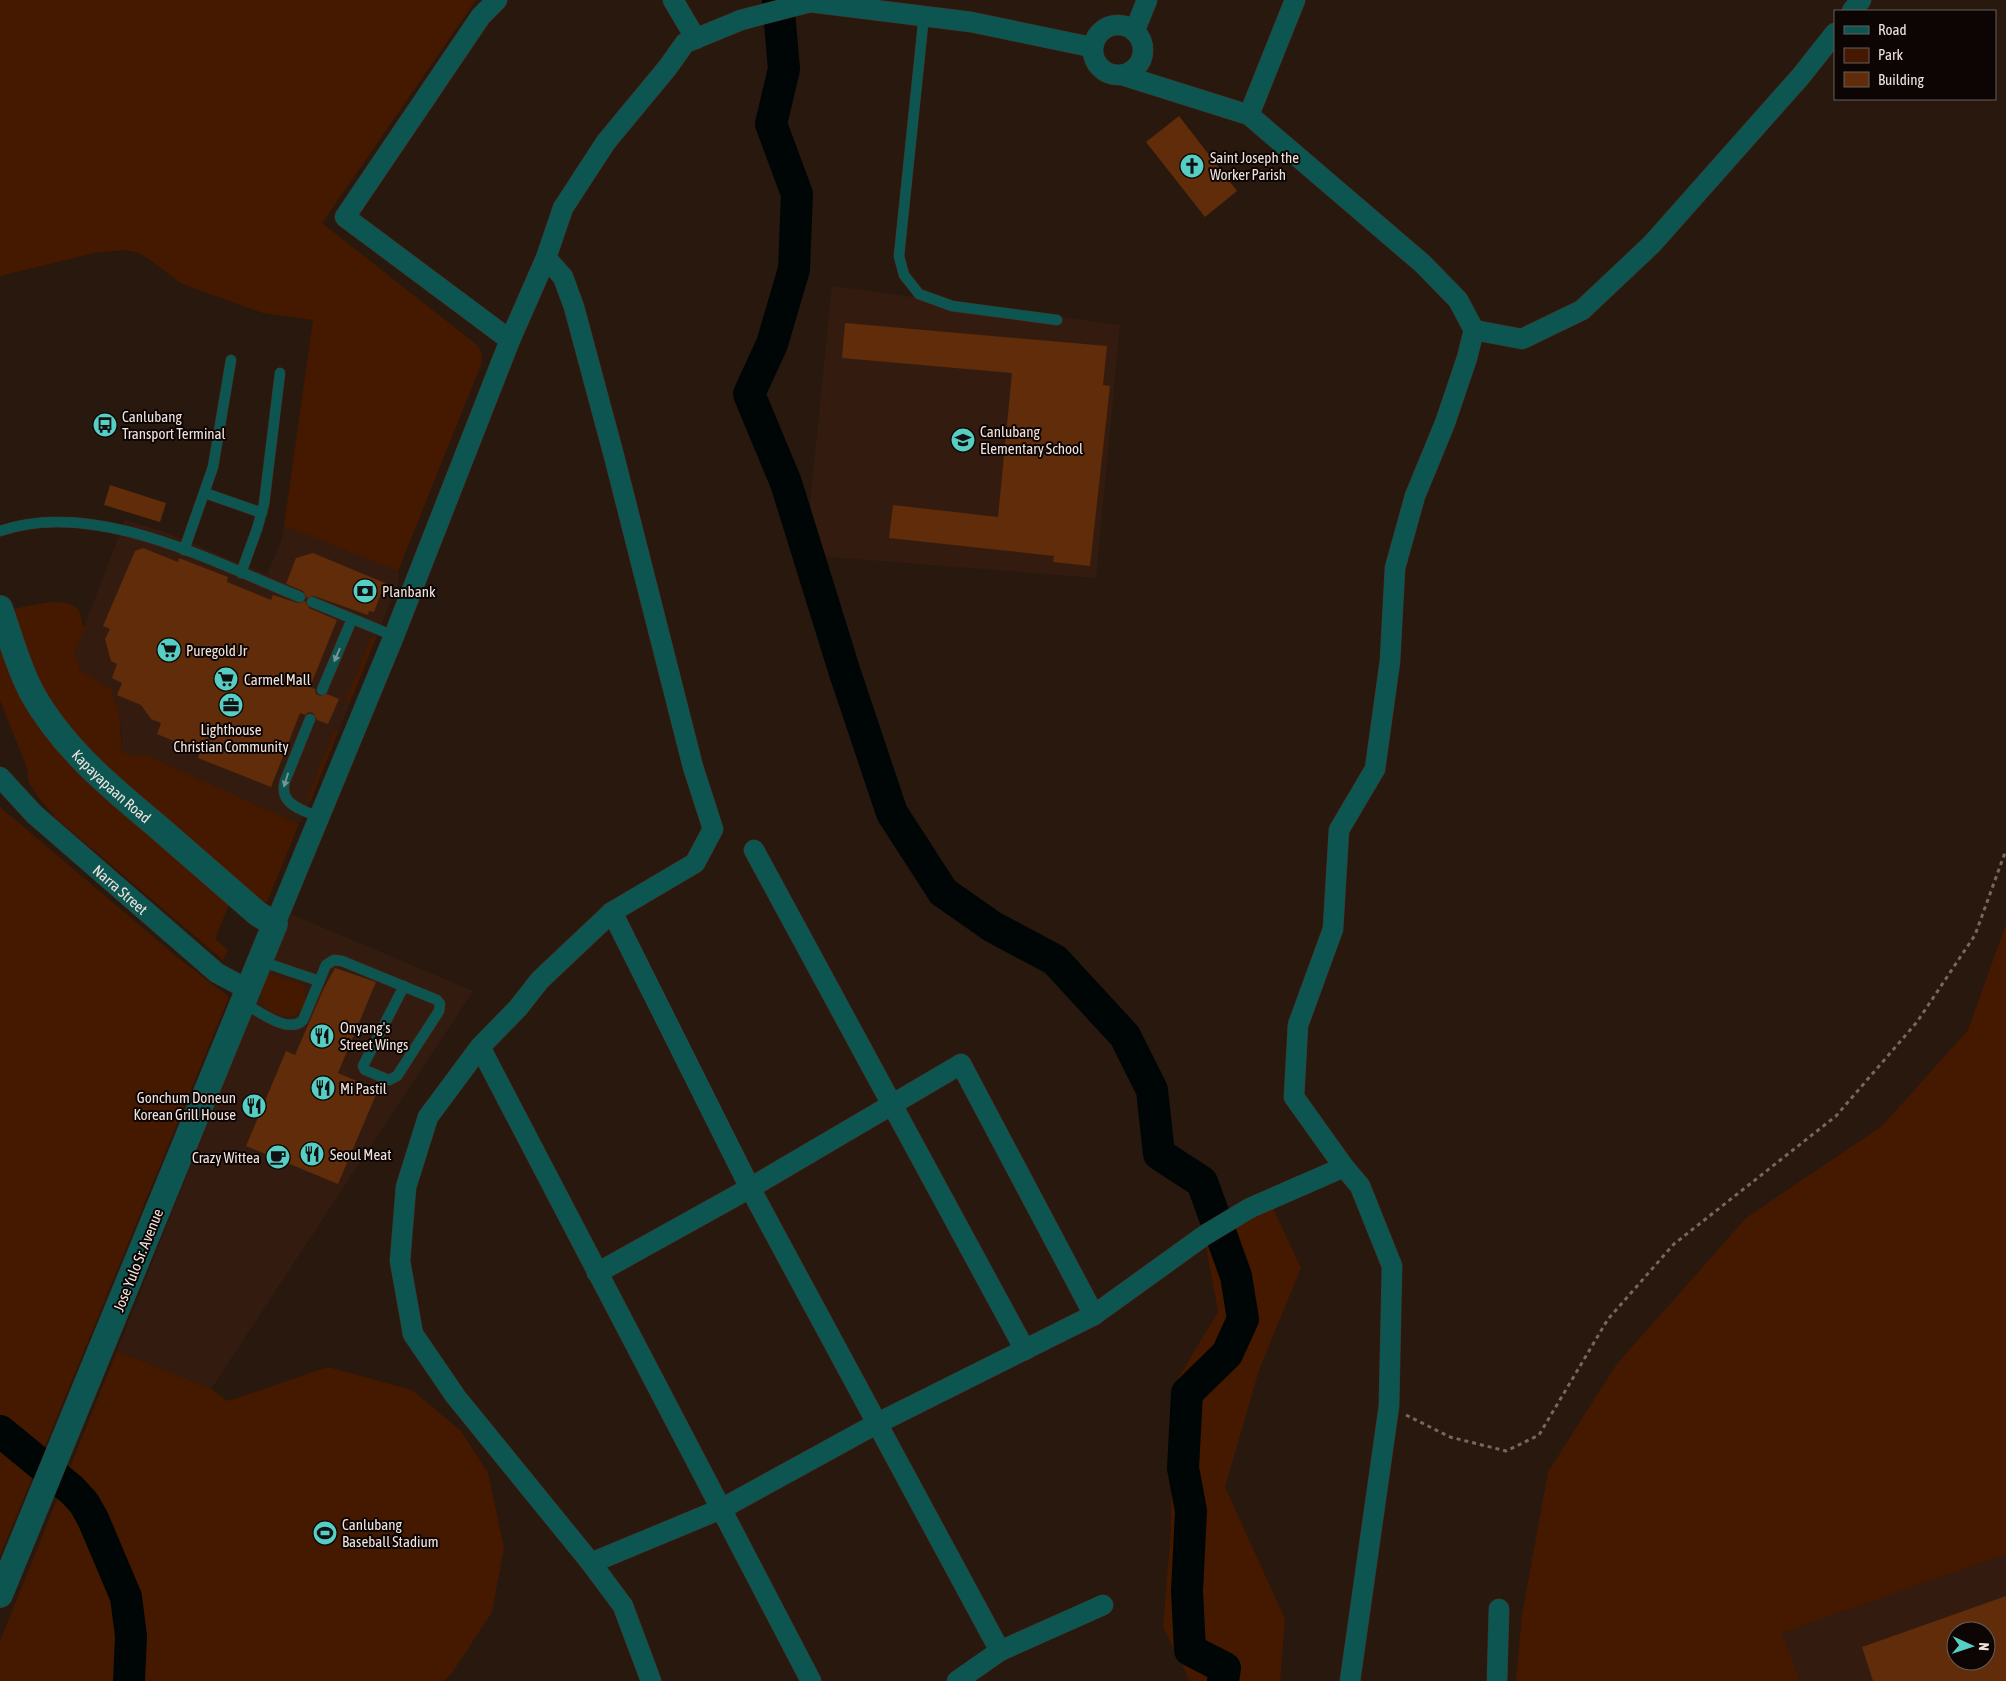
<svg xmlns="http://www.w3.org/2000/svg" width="2006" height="1681" viewBox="0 0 2006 1681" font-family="'Asap Condensed',sans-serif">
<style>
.built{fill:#331c0f;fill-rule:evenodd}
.green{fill:#451900}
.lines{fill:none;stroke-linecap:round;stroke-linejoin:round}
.river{stroke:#000605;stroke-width:32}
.building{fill:#602c09;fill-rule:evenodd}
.service-casing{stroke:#45342b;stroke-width:11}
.minor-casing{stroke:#45342b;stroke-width:21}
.tertiary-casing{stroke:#45342b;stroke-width:26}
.path{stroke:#77675f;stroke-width:3;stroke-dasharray:4 4;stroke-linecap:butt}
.service{stroke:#0d5551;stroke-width:10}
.minor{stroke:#0d5551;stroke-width:20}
.tertiary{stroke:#0d5551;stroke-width:25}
.oneway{fill:#739590}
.labels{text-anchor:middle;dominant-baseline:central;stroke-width:4;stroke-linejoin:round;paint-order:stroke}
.poi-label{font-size:15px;fill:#f0e3dd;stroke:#0c0503;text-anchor:start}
.street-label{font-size:15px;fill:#f0e3dd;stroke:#0c0503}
</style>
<rect width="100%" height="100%" fill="#29180e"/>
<g class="built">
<polygon points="832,286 1120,325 1096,578 805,555"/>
<polygon points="125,520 165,532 267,575 281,541 284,526 398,571 399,581 311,800 299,824 149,756 131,757 122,752 122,733 115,699 107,686 80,672 75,651"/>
<polygon points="291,914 473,991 211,1389 117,1351"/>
<path d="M2006,1554V1681H1800L1782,1633ZM1956,1631H1986V1661H1956Z"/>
</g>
<g class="green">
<polygon points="0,0 476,0 322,223 477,345 482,354 481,365 398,571 284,526 313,320 263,313 182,284 146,257 136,252 123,250 94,253 0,276"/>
<path d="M50,602C61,602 75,602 80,613C82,619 81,624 85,629L75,650L80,671L107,686L112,692L119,711L122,752C135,759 137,753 149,756L299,824L267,902L263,903L117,781L68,730L33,673L12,609Z"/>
<polygon points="372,636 376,638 350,702 346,700"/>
<polygon points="0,642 13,679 230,902 215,939 228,950 223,960 56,818 40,799 29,783 26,765 0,700"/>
<polygon points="334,731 338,732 311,800 307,798"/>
<polygon points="0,807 177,957 229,997 0,1556"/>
<polygon points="2006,924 2006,1554 1782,1633 1800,1681 1516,1681 1522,1615 1548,1472 1616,1365 1746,1218 1882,1126 1968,1030"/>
<path d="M270,974L302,984C305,989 306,995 305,1002C299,1029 252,1012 262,987C264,982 265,978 270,974Z"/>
<polygon points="1272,1206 1301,1268 1259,1370 1225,1487 1285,1619 1280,1681 1190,1681 1163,1627 1171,1530 1174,1385 1218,1312 1206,1246"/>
<polygon points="117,1351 211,1389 228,1401 328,1367 412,1390 461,1431 488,1473 504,1548 492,1612 452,1673 443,1681 0,1681 0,1641"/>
</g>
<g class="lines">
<g class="river">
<polyline points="778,0 784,69 771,124 797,194 794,269 772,344 749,394 786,483 845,673 892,813 943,892 993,927 1055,960 1125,1036 1152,1090 1159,1154 1202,1182 1236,1276 1243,1319 1227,1354 1187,1393 1183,1468 1191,1511 1187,1591 1190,1650 1225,1668 1223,1681"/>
<polyline points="0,1431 72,1490 84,1503 93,1519 126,1597 131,1636 129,1681"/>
</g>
</g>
<g class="building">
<polygon points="1179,116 1237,191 1205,217 1146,142"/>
<polygon points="845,323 1107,346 1103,385 1110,386 1090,566 1053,562 1054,556 889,538 893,505 998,517 1012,373 842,358"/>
<polygon points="110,485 166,503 160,522 104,505"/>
<polygon points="143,548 178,562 179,558 228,577 227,582 271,600 273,595 298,603 305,601 309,608 337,620 310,687 315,689 316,694 320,696 327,694 339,699 328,724 317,720 313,713 309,712 305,715 300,713 271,787 198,758 200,752 157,734 161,723 151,719 141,705 117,695 122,683 112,678 117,664 111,661 105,639 110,629 103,626 135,551"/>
<polygon points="313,553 385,583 374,612 369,611 368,615 314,596 307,598 303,591 286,584 296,558"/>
<polygon points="335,968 376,982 338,1073 378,1090 338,1184 246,1146 286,1051 295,1055 324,988"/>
<path d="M2006,1596V1681H1873L1862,1647ZM1956,1631H1986V1661H1956Z"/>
</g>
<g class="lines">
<defs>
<g id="service">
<polyline points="924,15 899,256 904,275 919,294 952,306 1057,320"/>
<polyline points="205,493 262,513"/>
<path d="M0,531C95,498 213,562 300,597"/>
<polyline points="184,550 213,467 231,360"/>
<polyline points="241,573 257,529 264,504 280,373"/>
<polyline points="312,602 394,636"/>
<polyline points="322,690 352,619"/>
<path d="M310,719L285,781C278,804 302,810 319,817"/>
<polyline points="260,961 319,981"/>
<path d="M244,1003C258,1011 289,1035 303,1020L326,965L334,960L342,961L437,1000L440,1004L439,1011L397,1076L389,1080L365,1070L363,1066L404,986"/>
</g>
<g id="minor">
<polyline points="497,0 481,16 345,217 510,340"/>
<polyline points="673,0 696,39"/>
<polyline points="1852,11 1861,0"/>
<circle cx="1118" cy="50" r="25"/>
<polyline points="1135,30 1147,0"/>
<polyline points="1125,76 1249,115 1423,264 1458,300 1474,330 1522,339 1582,310 1652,244 1801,76 1835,33"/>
<polyline points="1249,115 1295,0"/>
<polyline points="546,258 563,277 574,307 614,456 693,767 713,829 695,863 612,912 540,980 518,1008 480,1047 428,1117 406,1187 400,1261 413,1334 456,1397 591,1563 623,1606 651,1681"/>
<path id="s1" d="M0,777L34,814L217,973L249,990"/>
<polyline points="754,850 1025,1350"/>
<polyline points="612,912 750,1188 1000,1651"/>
<polyline points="275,924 394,636 510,340 546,258 563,208 606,142 668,67 685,43 741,20 810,2 971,22 1091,47"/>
<polyline points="480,1047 811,1681"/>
<polyline points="1344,1167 1294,1097 1298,1025 1333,929 1339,830 1375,769 1390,661 1395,568 1415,496 1445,423 1467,358 1474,330"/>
<polyline points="597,1273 750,1188 961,1064 1094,1315"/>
<polyline points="591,1563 721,1509 876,1424 1094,1315 1205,1235 1250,1208 1344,1167 1360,1186 1392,1266 1389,1406 1350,1681"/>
<polyline points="957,1681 1000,1651 1103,1605"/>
<polyline points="1497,1681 1499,1609"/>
</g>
<g id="tertiary">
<path id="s2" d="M0,608C10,636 18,667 32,693C62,747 110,787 157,826C190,855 224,884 258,914L275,924L0,1595"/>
</g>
</defs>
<use href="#service" class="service-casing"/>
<use href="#minor" class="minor-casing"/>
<use href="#tertiary" class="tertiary-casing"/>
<polyline class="path" points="1406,1415 1450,1437 1506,1451 1539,1435 1608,1319 1674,1244 1836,1116 1917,1022 1975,935 2006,850"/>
<use href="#service" class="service"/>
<use href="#minor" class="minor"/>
<use href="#tertiary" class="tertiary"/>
</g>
<defs><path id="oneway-solid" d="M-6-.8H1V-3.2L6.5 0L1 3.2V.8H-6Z" transform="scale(1.25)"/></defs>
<g class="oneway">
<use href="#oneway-solid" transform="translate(337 655) rotate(113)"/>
<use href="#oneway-solid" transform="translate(286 780) rotate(107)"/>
</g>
<defs>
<symbol id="church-disc" viewBox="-11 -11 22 22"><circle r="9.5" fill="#56cec4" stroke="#0c0503"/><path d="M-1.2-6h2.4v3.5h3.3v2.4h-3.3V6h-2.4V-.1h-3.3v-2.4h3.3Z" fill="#111"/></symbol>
<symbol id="bus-disc" viewBox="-11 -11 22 22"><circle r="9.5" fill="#56cec4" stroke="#0c0503"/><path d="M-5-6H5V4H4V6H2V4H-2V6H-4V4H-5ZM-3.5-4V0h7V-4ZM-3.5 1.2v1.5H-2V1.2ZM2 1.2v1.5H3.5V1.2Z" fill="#111"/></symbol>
<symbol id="school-disc" viewBox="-11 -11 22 22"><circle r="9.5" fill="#56cec4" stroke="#0c0503"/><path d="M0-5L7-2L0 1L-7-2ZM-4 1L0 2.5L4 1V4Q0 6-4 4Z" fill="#111"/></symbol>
<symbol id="bank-disc" viewBox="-11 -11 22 22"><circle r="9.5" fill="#56cec4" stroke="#0c0503"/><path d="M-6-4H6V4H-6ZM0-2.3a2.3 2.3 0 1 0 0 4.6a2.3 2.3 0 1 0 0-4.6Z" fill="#111"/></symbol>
<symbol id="supermarket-disc" viewBox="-11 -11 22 22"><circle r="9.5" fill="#56cec4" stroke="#0c0503"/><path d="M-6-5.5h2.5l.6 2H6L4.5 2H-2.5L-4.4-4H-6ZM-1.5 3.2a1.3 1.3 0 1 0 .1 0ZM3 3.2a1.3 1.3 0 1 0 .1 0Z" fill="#111"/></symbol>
<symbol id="office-disc" viewBox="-11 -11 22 22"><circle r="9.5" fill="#56cec4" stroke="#0c0503"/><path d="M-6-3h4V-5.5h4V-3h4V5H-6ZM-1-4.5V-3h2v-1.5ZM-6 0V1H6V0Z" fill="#111"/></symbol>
<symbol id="restaurant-disc" viewBox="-11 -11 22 22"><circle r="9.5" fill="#56cec4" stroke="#0c0503"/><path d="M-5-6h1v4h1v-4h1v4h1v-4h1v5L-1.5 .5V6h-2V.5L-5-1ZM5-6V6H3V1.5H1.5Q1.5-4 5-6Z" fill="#111"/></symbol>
<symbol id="cafe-disc" viewBox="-11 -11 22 22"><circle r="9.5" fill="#56cec4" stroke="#0c0503"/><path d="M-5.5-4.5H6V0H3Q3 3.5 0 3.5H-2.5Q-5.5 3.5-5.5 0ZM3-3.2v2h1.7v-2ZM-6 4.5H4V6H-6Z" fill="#111"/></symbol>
<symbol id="stadium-disc" viewBox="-11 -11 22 22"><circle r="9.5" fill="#56cec4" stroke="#0c0503"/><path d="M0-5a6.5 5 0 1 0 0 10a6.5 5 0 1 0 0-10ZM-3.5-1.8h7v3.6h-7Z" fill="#111"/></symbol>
</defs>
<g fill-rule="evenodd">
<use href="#church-disc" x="1178" y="152" width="28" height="28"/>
<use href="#bus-disc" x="91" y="411" width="28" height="28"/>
<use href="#school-disc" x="949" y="426" width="28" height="28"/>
<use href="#bank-disc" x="351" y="577" width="28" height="28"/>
<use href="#supermarket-disc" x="155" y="636" width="28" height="28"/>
<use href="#supermarket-disc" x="212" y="665" width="28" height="28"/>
<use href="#office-disc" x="217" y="691" width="28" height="28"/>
<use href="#restaurant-disc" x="308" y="1022" width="28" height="28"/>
<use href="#restaurant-disc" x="309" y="1074" width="28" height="28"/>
<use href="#restaurant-disc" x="240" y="1092" width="28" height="28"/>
<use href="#restaurant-disc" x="298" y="1140" width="28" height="28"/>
<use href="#cafe-disc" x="264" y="1143" width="28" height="28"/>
<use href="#stadium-disc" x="311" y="1519" width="28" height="28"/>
</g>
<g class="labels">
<g class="poi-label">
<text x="1210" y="157">Saint Joseph the<tspan x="1210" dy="17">Worker Parish</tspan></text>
<text x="122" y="416">Canlubang<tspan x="122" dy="17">Transport Terminal</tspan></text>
<text x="980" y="431">Canlubang<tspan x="980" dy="17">Elementary School</tspan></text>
<text x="382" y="591">Planbank</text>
<text x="186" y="650">Puregold Jr</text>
<text x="244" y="679">Carmel Mall</text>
<text x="231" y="729" text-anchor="middle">Lighthouse<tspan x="231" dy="17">Christian Community</tspan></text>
<text x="340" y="1027">Onyang's<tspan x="340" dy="17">Street Wings</tspan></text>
<text x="340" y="1088">Mi Pastil</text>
<text x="236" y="1097" text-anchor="end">Gonchum Doneun<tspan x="236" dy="17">Korean Grill House</tspan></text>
<text x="330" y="1154">Seoul Meat</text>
<text x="260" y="1157" text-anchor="end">Crazy Wittea</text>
<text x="342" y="1524">Canlubang<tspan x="342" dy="17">Baseball Stadium</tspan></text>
</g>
<g class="street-label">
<text stroke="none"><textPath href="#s2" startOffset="214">Kapayapaan Road</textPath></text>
<text stroke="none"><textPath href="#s1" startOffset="165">Narra Street</textPath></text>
<text transform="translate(138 1260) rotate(-68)">Jose Yulo Sr. Avenue</text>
</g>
</g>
<rect x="1834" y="10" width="162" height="90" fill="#0c0503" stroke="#675e5a"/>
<rect x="1844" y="26" width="25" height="8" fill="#0d5551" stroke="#675e5a"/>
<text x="1878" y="35" font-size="15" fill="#f0e3dd">Road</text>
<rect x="1844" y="48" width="25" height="15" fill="#451900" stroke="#675e5a"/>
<text x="1878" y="60" font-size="15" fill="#f0e3dd">Park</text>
<rect x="1844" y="72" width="25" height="15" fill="#602c09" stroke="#675e5a"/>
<text x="1878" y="85" font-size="15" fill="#f0e3dd">Building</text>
<g transform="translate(1971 1646) rotate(93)"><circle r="24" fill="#0c0503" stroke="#675e5a"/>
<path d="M0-4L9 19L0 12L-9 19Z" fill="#56cec4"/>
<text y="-8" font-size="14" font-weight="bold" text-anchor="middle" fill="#f0e3dd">N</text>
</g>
</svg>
